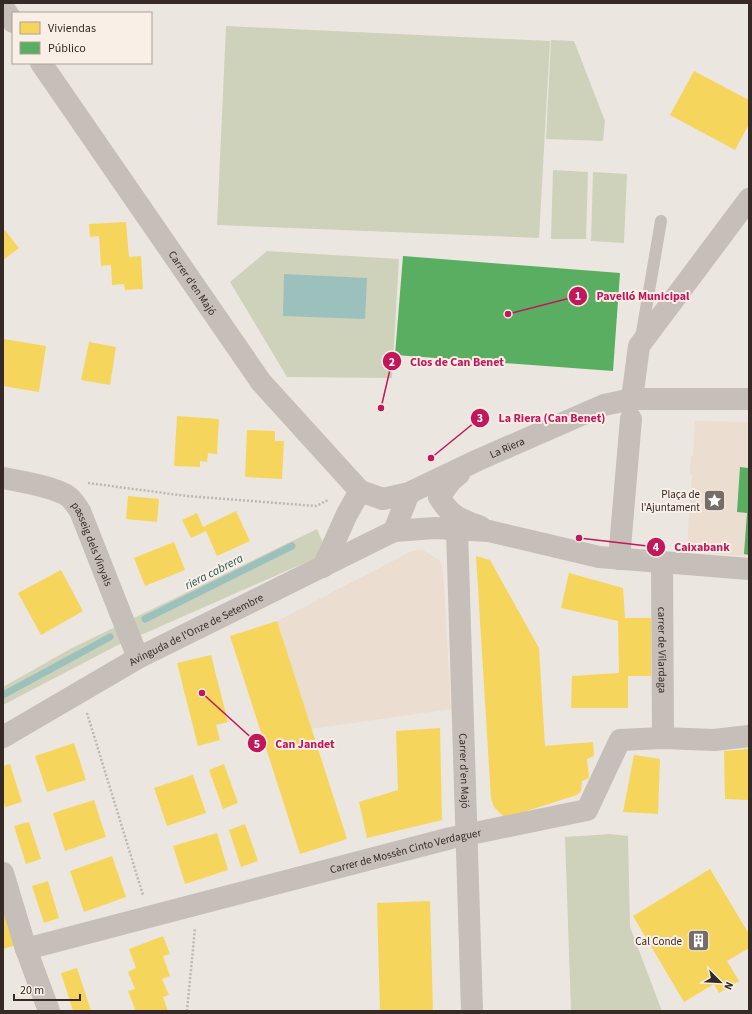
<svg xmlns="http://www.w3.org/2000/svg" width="752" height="1014" viewBox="0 0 752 1014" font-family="'Source Sans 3',sans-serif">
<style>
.green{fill:#cfd2ba}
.plaza{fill:#ebddcf}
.water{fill:#9cc0bc}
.homes{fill:#f6d55c}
.public{fill:#5aae61}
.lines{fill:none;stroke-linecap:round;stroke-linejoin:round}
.stream{stroke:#9cc0bc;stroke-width:7}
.path{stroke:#beb6b1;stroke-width:2.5;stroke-dasharray:2 2;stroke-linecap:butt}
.service{stroke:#c5beb9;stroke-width:12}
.minor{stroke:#c5beb9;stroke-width:22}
.tertiary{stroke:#c5beb9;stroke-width:22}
.labels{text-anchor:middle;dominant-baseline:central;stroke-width:4;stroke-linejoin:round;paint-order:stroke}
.street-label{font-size:11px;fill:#362a27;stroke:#f9efe6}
.poi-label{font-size:11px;fill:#362a27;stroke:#f9efe6;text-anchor:end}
.water-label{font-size:12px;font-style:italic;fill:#1c5857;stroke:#f9efe6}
.leader{fill:none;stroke:#c2185b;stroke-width:1.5}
.callout-dot{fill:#c2185b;stroke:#f9efe6;stroke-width:1.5}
.mark-label{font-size:12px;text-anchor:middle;font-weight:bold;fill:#fff}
.callout-label{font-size:12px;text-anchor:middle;font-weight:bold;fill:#c2185b;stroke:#f9efe6;stroke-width:4;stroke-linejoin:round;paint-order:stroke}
</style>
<rect width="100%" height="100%" fill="#ece6e0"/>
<g class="green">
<polygon points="226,26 550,41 539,238 217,225"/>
<polygon points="551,40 574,41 605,121 603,141 546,139"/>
<polygon points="553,170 588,172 586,239 551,239"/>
<polygon points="593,172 627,174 624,243 591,241"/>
<polygon points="267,251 399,259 392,378 287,377 230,282"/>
<polygon points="317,529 327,553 116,646 3,705 3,687 72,648"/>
<polygon points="610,834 628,836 630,927 662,1011 571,1011 565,837"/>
</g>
<g class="plaza">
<polygon points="695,421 749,422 749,468 743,467 740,512 749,513 747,556 683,551 684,547 687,547 692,474 690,474 691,456 693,456"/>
<polygon points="423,550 440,561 443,569 451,709 310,729 277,621 412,551"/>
</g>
<polygon class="water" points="284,274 367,278 365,319 283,316"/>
<g class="homes">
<polygon points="694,71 749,100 749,124 735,150 670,115"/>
<polygon points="126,222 129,257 141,256 143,289 125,290 124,284 112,285 111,265 101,266 99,236 90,237 89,224"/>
<polygon points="3,228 19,248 3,260"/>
<polygon points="3,339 46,346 39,392 3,386"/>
<polygon points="89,342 116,347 110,385 81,380"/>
<polygon points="177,416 219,419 217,454 208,453 207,462 200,461 200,467 174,466"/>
<polygon points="247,430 275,431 275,441 284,441 282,479 245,477"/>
<polygon points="128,496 159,499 157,522 126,519"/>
<polygon points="236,511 250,541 217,556 206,531 191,538 182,520 197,513 203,527"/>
<polygon points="174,542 185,570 145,586 134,558"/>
<polygon points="476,556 490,560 539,648 545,746 593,742 594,756 587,759 589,778 582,781 581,791 577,795 505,818 494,807 491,799"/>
<polygon points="61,570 83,611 41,635 18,593"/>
<polygon points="569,573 623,588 625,618 651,618 651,676 628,676 628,708 571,708 572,676 619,673 618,621 561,608"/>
<polygon points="277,621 347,839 300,854 230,636"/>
<polygon points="211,655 228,722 216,725 220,740 198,746 177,663"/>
<polygon points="440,728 442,820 367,838 359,802 398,790 396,731"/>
<polygon points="74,743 86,780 47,792 35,756"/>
<polygon points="749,749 749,800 725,799 724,751"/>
<polygon points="634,755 660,759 658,814 623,812"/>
<polygon points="10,764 22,802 5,807 3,800 3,766"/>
<polygon points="224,764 238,803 223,809 209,770"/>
<polygon points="193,775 206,813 167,826 154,788"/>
<polygon points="94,800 106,837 65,851 53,813"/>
<polygon points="29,822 41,859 26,864 14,826"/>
<polygon points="245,824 258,861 241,867 229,830"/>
<polygon points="217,833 228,870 185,884 173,846"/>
<polygon points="112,856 126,897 84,912 70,871"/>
<polygon points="710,869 749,934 749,948 727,961 739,981 719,993 714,984 684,1002 633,916"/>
<polygon points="48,881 59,918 44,923 32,886"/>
<polygon points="430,901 433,1011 380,1011 377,903"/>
<polygon points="3,910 16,945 3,949"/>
<polygon points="163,936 170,954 163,956 170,976 162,979 169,995 163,997 168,1011 132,1011 135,1009 128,991 135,989 128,972 136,968 129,949"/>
<polygon points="77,968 91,1011 73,1011 61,973"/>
</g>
<g class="public">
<polygon points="403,256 620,273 613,371 395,355"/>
<polygon points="740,467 749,468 749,555 744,554 747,513 737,512"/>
</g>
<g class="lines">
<g class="stream">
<polyline points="145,619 292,546"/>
<polyline points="3,695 110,637"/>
</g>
<g class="path">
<polyline points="88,483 187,496 316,506 328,500"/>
<polyline points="87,713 143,895"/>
<polyline points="187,1011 195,928"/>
</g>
<polyline class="service" points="641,338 661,221"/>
<g class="minor">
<polyline points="3,7 13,22"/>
<path id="s1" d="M41,63L261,382L360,491"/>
<polyline points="632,399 639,346 749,199"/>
<path d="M459,474L451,481L439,497C451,517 460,519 481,527"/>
<path id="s2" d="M3,478C19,481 56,487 69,497C73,500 77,507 80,511L138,658"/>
<path id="s3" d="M360,491L383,499L409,493L478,460L604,405L632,399H749"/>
<polyline points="409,493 394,531 435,528 489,531 599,557 749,569"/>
<path id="s4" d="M457,530L472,1011"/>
<polyline points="619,559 631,419"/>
<path id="s5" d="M662,563L663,738"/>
<polyline points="323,567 347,514 360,491"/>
<polyline points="3,873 26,949 49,1011"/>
<path id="s6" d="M26,949L451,838L587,810L620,740L663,738L714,740L749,736"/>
</g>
<path class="tertiary" id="s7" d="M3,737L138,658L394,531"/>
</g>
<defs>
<symbol id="sight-square" viewBox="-11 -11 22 22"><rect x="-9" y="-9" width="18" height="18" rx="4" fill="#766c68" stroke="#f9efe6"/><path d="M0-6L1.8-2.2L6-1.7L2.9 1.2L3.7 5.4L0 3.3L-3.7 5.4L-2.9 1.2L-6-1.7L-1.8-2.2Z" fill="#fff"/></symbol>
<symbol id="building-square" viewBox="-11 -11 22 22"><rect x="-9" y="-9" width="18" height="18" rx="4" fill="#766c68" stroke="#f9efe6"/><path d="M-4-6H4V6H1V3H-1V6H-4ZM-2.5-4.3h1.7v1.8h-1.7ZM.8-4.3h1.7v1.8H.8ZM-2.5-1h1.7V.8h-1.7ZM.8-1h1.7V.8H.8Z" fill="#fff"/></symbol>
</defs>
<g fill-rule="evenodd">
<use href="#sight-square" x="702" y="488" width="25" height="25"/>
<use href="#building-square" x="686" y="928" width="25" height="25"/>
</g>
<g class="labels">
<g class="street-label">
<text stroke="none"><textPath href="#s1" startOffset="267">Carrer d'en Majó</textPath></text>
<text stroke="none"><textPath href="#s3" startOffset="159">La Riera</textPath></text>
<text stroke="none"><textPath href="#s2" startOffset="122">passeig dels Vinyals</textPath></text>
<text stroke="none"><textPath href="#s7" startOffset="221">Avinguda de l'Onze de Setembre</textPath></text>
<text stroke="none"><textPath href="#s5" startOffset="87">carrer de Vilardaga</textPath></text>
<text stroke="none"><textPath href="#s4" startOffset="241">Carrer d'en Majó</textPath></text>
<text stroke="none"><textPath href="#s6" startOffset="392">Carrer de Mossèn Cinto Verdaguer</textPath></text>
</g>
<g class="poi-label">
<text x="700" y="494">Plaça de<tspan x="700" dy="13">l'Ajuntament</tspan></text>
<text x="682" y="941">Cal Conde</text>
</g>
<g class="water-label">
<text transform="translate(214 572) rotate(-27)">riera cabrera</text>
</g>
</g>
<path class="leader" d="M508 314L578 296M381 408L392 361M431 458L480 418M579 538L656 547M202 693L257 743"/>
<g class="callout-dot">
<circle cx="508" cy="314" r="4"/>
<circle cx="381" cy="408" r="4"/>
<circle cx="431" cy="458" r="4"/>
<circle cx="579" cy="538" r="4"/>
<circle cx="202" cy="693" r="4"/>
<circle cx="578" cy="296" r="10"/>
<circle cx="392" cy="361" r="10"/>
<circle cx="480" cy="418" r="10"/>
<circle cx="656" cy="547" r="10"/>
<circle cx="257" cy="743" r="10"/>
</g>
<g class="mark-label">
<text x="578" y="300">1</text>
<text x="392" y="366">2</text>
<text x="480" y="422">3</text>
<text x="656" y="551">4</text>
<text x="257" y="748">5</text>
</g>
<g class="callout-label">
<text x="643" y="300">Pavelló Municipal</text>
<text x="457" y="366">Clos de Can Benet</text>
<text x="552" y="422">La Riera (Can Benet)</text>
<text x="702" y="551">Caixabank</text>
<text x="305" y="748">Can Jandet</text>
</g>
<rect width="752" height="1014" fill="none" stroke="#362a27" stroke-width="8"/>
<rect x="12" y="12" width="140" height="52" fill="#f9efe6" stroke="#aba09a"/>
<rect x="20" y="22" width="20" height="12" fill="#f6d55c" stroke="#aba09a"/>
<text x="48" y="32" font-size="12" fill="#362a27">Viviendas</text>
<rect x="20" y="42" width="20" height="12" fill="#5aae61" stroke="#aba09a"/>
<text x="48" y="52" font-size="12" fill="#362a27">Público</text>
<g transform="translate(720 982) rotate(114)" stroke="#f9efe6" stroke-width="3" paint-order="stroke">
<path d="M0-3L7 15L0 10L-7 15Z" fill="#362a27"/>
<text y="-6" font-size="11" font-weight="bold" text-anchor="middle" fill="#362a27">N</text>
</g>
<path d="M14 994v6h66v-6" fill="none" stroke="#362a27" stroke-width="2"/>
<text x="20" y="994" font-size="12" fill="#362a27" stroke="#f9efe6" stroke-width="3" paint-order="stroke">20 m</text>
</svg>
